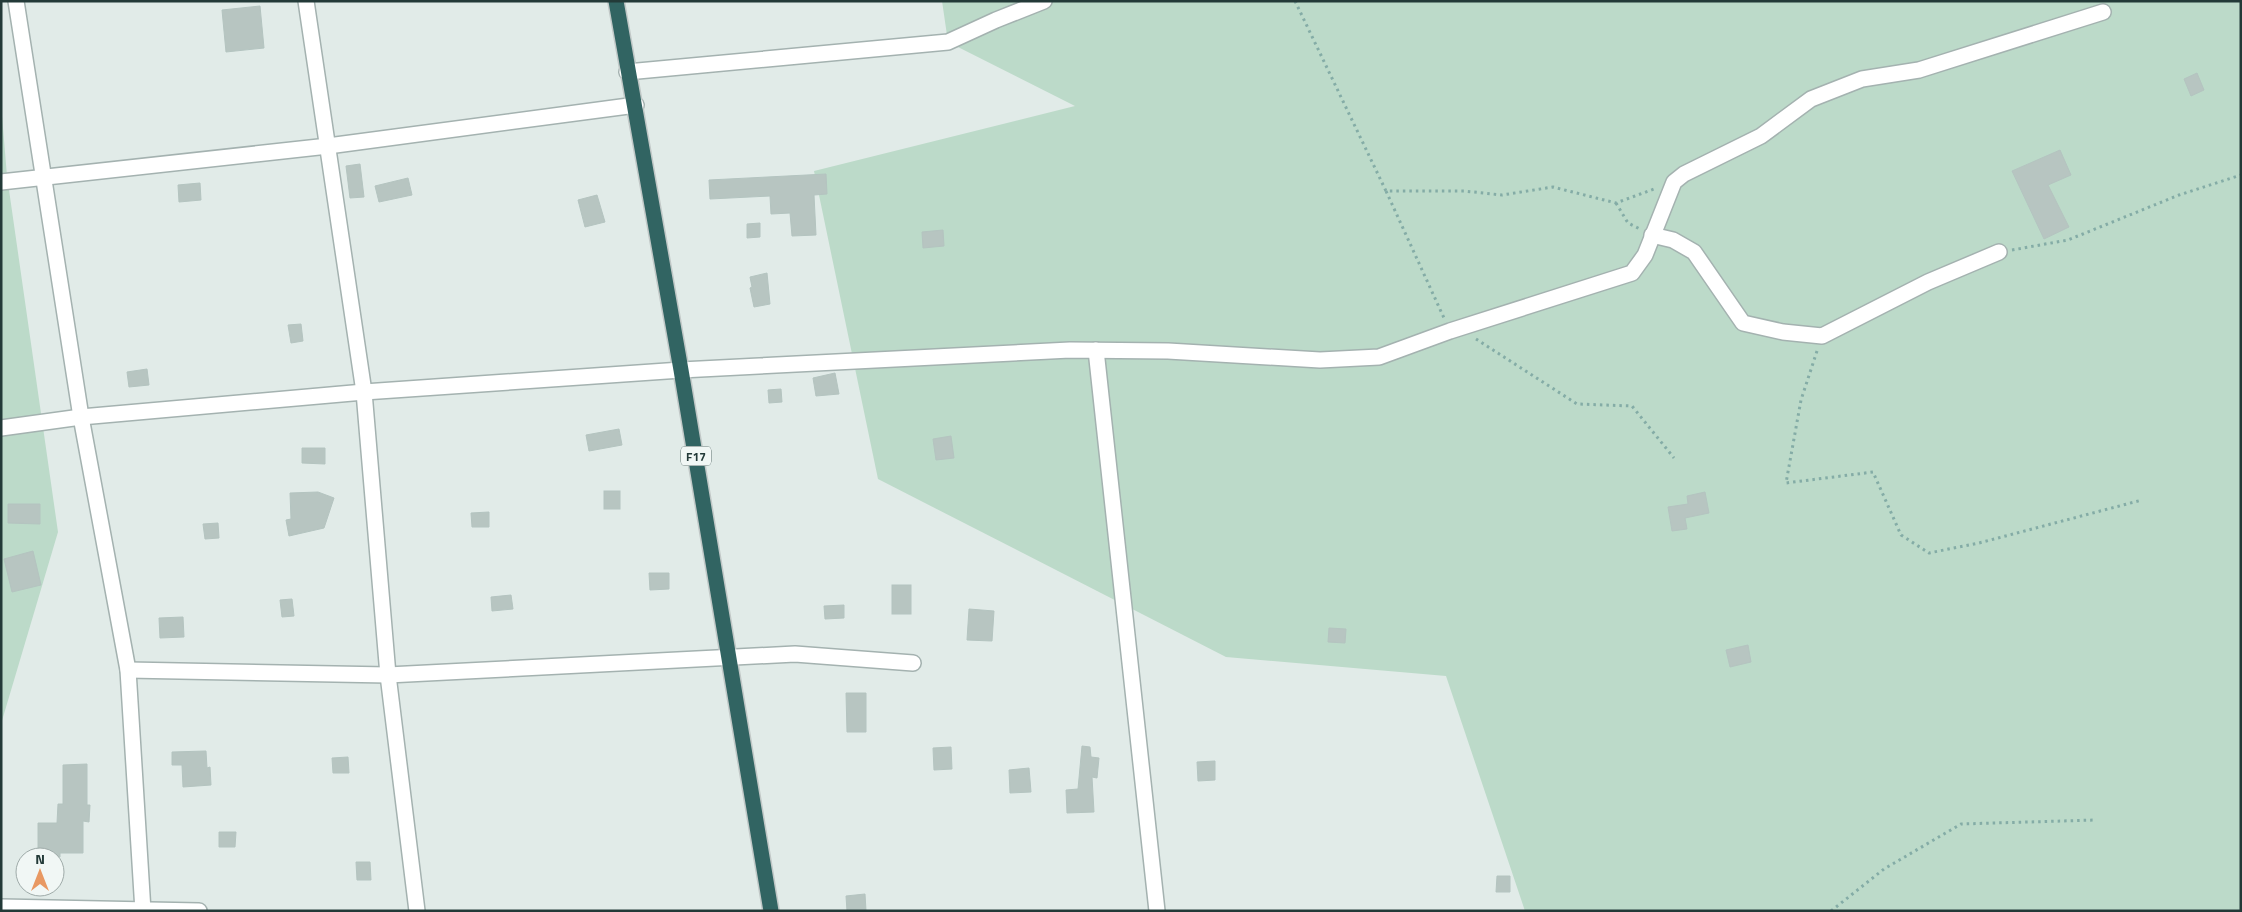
<svg xmlns="http://www.w3.org/2000/svg" width="2242" height="912" viewBox="0 0 2242 912" font-family="'Titillium Web',sans-serif">
<style>
.green{fill:#bcdac9}
.building{fill:#b7c5c1;stroke:#b4c4c0}
.lines{fill:none;stroke-linecap:round;stroke-linejoin:round}
.street-casing{stroke:#a4b2b0;stroke-width:18}
.highway-casing{stroke:#c1c8c7;stroke-width:18}
.path{stroke:#84aca6;stroke-width:3;stroke-dasharray:2.5 4;stroke-linecap:butt}
.street{stroke:#fff;stroke-width:15}
.highway{stroke:#316462;stroke-width:15}
.labels{text-anchor:middle;dominant-baseline:central;stroke-width:4;stroke-linejoin:round;paint-order:stroke}
.shield{fill:#f1f7f5;stroke:#617371;stroke-width:1}
.shield-label{font-size:12px;font-weight:bold;fill:#233a38}
</style>
<rect width="100%" height="100%" fill="#e1ebe8"/>
<g class="green">
<polygon points="942,1 2241,1 2241,911 1525,911 1446,676 1226,657 878,479 814,171 1075,106 948,42"/>
<polygon points="1,104 7,176 58,532 1,724"/>
</g>
<g class="building">
<polygon points="260,6 264,48 226,52 222,10"/>
<polygon points="2197,73 2204,90 2191,96 2184,79"/>
<polygon points="2060,150 2071,175 2048,185 2069,227 2044,239 2012,171"/>
<polygon points="360,164 364,197 350,198 346,166"/>
<polygon points="826,174 827,194 814,195 816,235 792,236 790,213 771,214 770,196 710,199 709,180"/>
<polygon points="408,178 412,195 379,202 375,186"/>
<polygon points="200,183 201,200 179,202 178,185"/>
<polygon points="597,195 605,222 585,227 578,200"/>
<polygon points="760,223 760,237 747,238 747,224"/>
<polygon points="943,230 944,246 923,248 922,232"/>
<polygon points="767,273 770,304 754,307 750,288 752,287 750,277"/>
<polygon points="301,324 303,341 291,343 288,325"/>
<polygon points="147,369 149,385 129,387 127,372"/>
<polygon points="835,373 839,394 816,396 813,378"/>
<polygon points="781,389 782,402 769,403 768,390"/>
<polygon points="619,429 622,445 589,451 586,435"/>
<polygon points="951,436 954,458 936,460 933,439"/>
<polygon points="302,448 325,448 325,464 302,463"/>
<rect x="604" y="491" width="16" height="18"/>
<polygon points="318,492 334,498 324,528 289,536 286,520 291,519 290,493"/>
<polygon points="1705,492 1709,513 1685,518 1687,529 1672,531 1668,507 1688,504 1687,496"/>
<polygon points="8,504 40,504 40,524 8,523"/>
<polygon points="489,512 489,527 472,527 471,513"/>
<polygon points="218,523 219,538 205,539 203,524"/>
<polygon points="33,551 41,585 12,592 4,559"/>
<polygon points="649,573 669,573 669,589 650,590"/>
<rect x="892" y="585" width="19" height="29"/>
<polygon points="511,595 513,609 492,611 491,597"/>
<polygon points="292,599 294,616 282,617 280,600"/>
<polygon points="844,605 844,618 825,619 824,606"/>
<polygon points="969,609 994,611 992,641 967,640"/>
<polygon points="183,617 184,637 160,638 159,618"/>
<polygon points="1329,628 1346,629 1345,643 1328,642"/>
<polygon points="1748,645 1751,662 1730,667 1726,650"/>
<polygon points="846,693 866,693 866,732 847,732"/>
<polygon points="1082,746 1090,747 1091,757 1099,758 1097,778 1092,777 1094,812 1067,813 1066,790 1078,789"/>
<polygon points="951,747 952,769 934,770 933,748"/>
<polygon points="206,751 207,768 210,767 211,785 183,787 182,765 172,765 172,752"/>
<polygon points="348,757 349,773 333,773 332,758"/>
<polygon points="1215,761 1215,780 1198,781 1197,762"/>
<polygon points="87,764 87,805 90,805 89,822 83,821 83,853 60,853 60,857 38,857 38,823 57,823 58,804 63,804 63,765"/>
<polygon points="1029,768 1031,792 1010,793 1009,770"/>
<polygon points="219,832 236,832 235,847 219,847"/>
<polygon points="356,862 370,862 371,880 357,880"/>
<polygon points="1497,876 1510,876 1510,892 1496,892"/>
<polygon points="865,894 866,911 847,911 846,896"/>
</g>
<g class="lines">
<defs>
<g id="street">
<polyline points="16,1 81,417 128,670 143,911"/>
<polyline points="306,1 364,392 388,675 417,911"/>
<polyline points="627,72 948,42 996,20 1044,1"/>
<polyline points="1,182 328,146 636,105"/>
<polyline points="1652,235 1673,240 1694,252 1743,323 1783,332 1822,336 1928,282 1999,252"/>
<polyline points="1096,350 1157,911"/>
<polyline points="1,428 81,417 364,392 681,370 1070,350 1168,351 1320,360 1379,357 1450,331 1632,273 1645,255 1674,182 1684,174 1761,136 1811,99 1862,79 1919,70 2103,12"/>
<polyline points="128,670 388,675 795,654 913,663"/>
<polyline points="1,907 199,911"/>
</g>
<polyline id="highway" points="616,1 681,370 771,911"/>
</defs>
<use href="#street" class="street-casing"/>
<use href="#highway" class="highway-casing"/>
<g class="path">
<polyline points="1295,1 1386,191 1464,191 1502,195 1553,187 1616,203 1654,189"/>
<polyline points="1386,191 1444,318"/>
<polyline points="1616,203 1628,223 1640,229"/>
<polyline points="2012,250 2068,240 2179,195 2241,175"/>
<polyline points="1476,339 1577,404 1632,406 1674,458"/>
<polyline points="1817,351 1801,400 1786,483 1873,472 1901,535 1929,553 1979,543 2142,500"/>
<polyline points="1831,911 1884,869 1961,824 2096,820"/>
</g>
<use href="#street" class="street"/>
<use href="#highway" class="highway"/>
</g>
<g class="labels">
<rect class="shield" x="681" y="446.5" width="30" height="19" rx="4"/>
<g class="shield-label">
<text x="696" y="456">F17</text>
</g>
</g>
<rect width="2242" height="912" fill="none" stroke="#233a38" stroke-width="5"/>
<g transform="translate(40 872)"><circle r="24" fill="#f1f7f5" stroke="#9faba9"/>
<path d="M0-4L9 19L0 12L-9 19Z" fill="#e89862"/>
<text y="-8" font-size="14" font-weight="bold" text-anchor="middle" fill="#233a38">N</text>
</g>
</svg>
